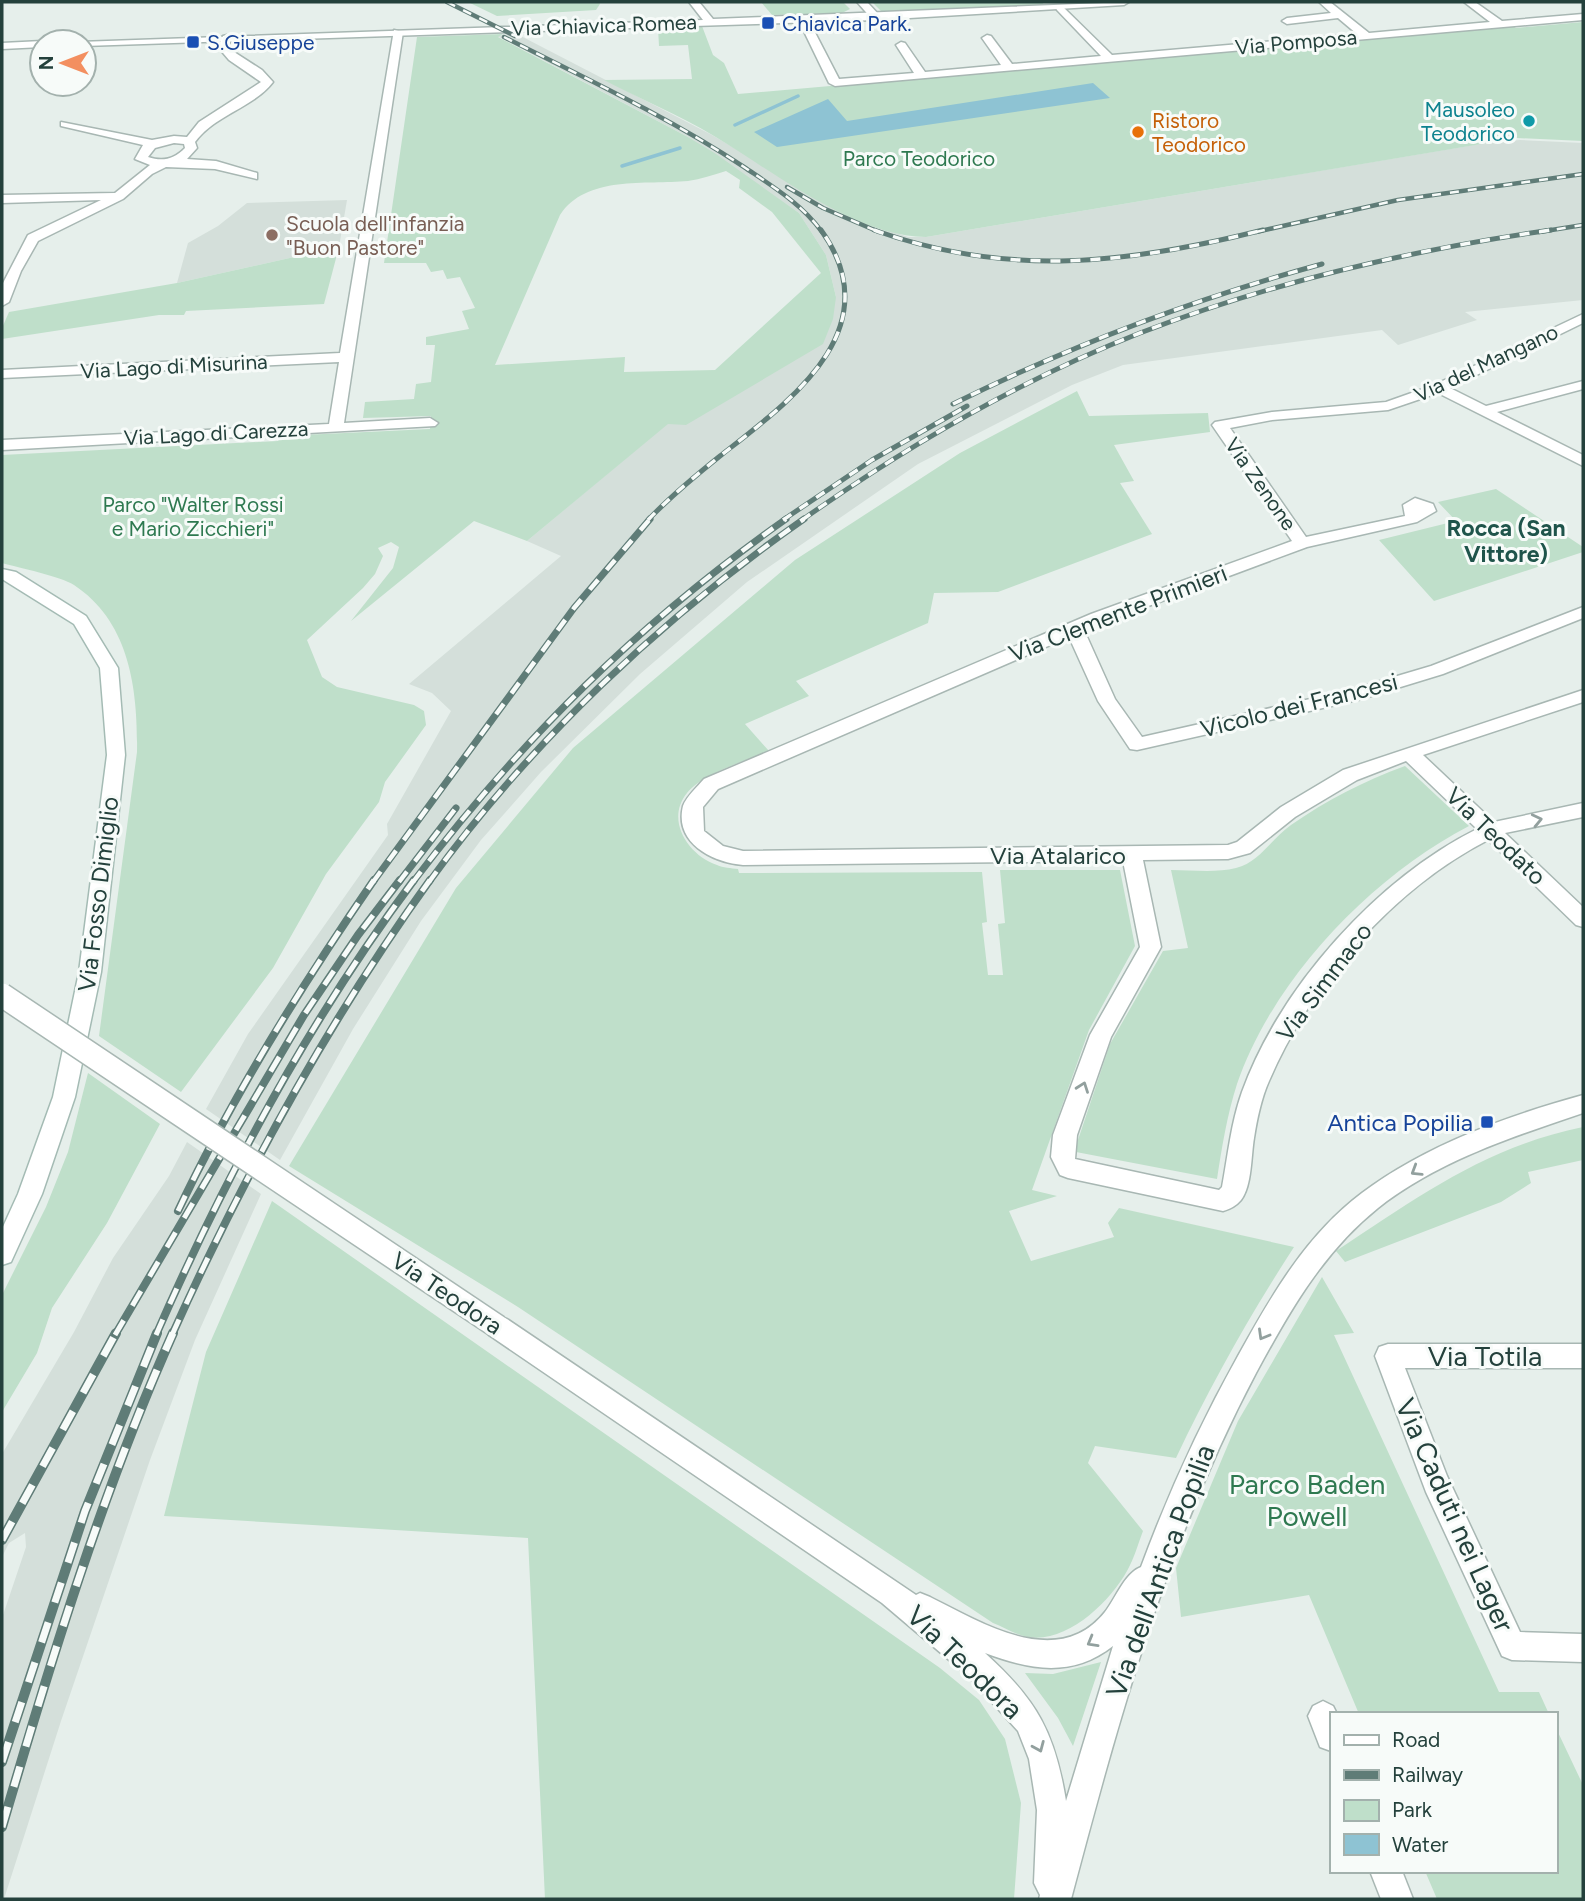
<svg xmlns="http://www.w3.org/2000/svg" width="1585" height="1901" viewBox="0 0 1585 1901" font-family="Figtree,sans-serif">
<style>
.built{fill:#d4dfda}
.green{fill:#bfdfca;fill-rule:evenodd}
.water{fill:#8ec3d3}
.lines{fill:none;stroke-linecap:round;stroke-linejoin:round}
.stream{stroke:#8ec3d3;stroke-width:3.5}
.minor-casing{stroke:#a8b7b3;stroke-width:3}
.tertiary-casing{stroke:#a8b7b3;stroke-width:3}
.secondary-casing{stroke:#a4bbb4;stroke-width:3}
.minor{fill:#fff;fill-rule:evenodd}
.tertiary{fill:#fff;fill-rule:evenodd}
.secondary{fill:#fff;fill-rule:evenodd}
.rail-far4-casing{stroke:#5f7c77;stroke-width:4.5}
.rail-far3-casing{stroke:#5f7c77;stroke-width:5}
.rail-far2-casing{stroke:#5f7c77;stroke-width:7}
.rail-far1-casing{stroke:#5f7c77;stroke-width:8}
.rail-casing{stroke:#5f7c77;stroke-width:10}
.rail-far4{stroke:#f7fbf9;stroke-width:2.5;stroke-dasharray:9;stroke-linecap:butt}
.rail-far3{stroke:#f7fbf9;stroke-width:3.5;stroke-dasharray:10;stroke-linecap:butt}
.rail-far2{stroke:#f7fbf9;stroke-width:4.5;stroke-dasharray:13;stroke-linecap:butt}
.rail-far1{stroke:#f7fbf9;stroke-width:5;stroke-dasharray:17;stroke-linecap:butt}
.rail{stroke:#f7fbf9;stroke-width:7;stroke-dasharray:21;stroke-linecap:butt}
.tertiary-bridge-casing{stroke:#a8b7b3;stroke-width:26;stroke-linecap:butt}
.tertiary-bridge{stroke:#fff;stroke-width:23}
.oneway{stroke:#92a09e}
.transit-dot{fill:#1a4fb4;stroke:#f7fbf9;stroke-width:2.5}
.culture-dot{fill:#0f9aa8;stroke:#f7fbf9;stroke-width:2.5}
.food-dot{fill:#e8710a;stroke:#f7fbf9;stroke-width:2.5}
.education-dot{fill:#8d6e63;stroke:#f7fbf9;stroke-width:2.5}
.labels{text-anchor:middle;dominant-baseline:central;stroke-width:6;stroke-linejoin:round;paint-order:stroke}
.far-transit-label{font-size:21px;fill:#164399;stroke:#f7fbf9;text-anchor:start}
.far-street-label{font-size:21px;fill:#24413c;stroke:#f7fbf9}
.far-culture-label{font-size:21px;fill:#0d838f;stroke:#f7fbf9;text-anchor:end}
.far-food-label{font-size:21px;fill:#c56008;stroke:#f7fbf9;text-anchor:start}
.far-park-label{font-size:21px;fill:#2e7950;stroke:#f7fbf9}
.far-education-label{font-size:21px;fill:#785e54;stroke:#f7fbf9;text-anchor:start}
.far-quarter-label{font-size:23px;font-weight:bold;fill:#1f544b;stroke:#f7fbf9}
.street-label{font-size:24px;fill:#24413c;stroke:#f7fbf9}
.transit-label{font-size:24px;fill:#164399;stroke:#f7fbf9;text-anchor:end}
.near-street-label{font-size:28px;fill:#24413c;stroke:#f7fbf9}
.near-park-label{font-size:28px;fill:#2e7950;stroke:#f7fbf9}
</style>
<rect width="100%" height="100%" fill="#e6efeb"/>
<g class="built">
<polygon points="515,33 712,135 853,218 908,237 926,237 1486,143 1520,140 1583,143 1583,300 1465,312 1477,320 1398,345 1382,330 1123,365 1072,385 918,464 747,582 640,674 541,772 481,840 421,921 353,1029 280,1160 206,1109 248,1034 388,835 387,824 451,711 432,693 409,684 561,556 527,541 668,423 836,297 826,255 799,213 688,137 497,36"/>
<polygon points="347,200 339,247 177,283 188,243 218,226 247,203"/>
<polygon points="187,1142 261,1194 195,1340 150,1460 61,1721 4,1899 2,1899 2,1618 26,1547 25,1533 9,1543 2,1557 2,1454 74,1332 113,1258 169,1176"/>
</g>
<g class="green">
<polygon points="468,2 599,2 600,4 596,10 497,16"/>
<polygon points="761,2 843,2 850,9 842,13 772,15"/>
<polygon points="872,2 1041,2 1045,5 882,12"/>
<path d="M1583,22V141L1517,138L926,237C856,237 774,172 714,136C679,115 640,99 604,80L692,79L688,45L659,46L658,28L702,26L713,55L724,63L738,94L1513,26L1516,28Z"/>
<path d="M503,34L498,37L688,137L716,154L799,213L826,255L836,297L833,319L823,344L686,425L668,424L527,541L474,521L351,621L393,568L399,547L391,542L378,548L383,556L375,574L363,588L307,640L322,677L337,687L414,705L424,711L426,725L385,782L379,802L326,874L273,968L181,1092L99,1036L137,752C138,690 130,622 74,585C60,576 19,568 2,563V455L278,441L281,436L430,429L431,416L363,418L365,402L414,399L416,384L431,382L435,345H426V337L469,329L462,311L475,308L460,277L447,279L443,270L431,272L426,263H384L417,37ZM726,171L740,180L739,188L772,212L821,273L715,370L624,372L625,357L495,365L560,215C586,175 646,185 688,181C701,179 713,175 726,171Z"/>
<polygon points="339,247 324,304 186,311 184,315 159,315 2,339 2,328 9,312 177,283"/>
<path d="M1077,391L1089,416L1208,413L1210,432L1114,445L1134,481L1120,483L1152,534L998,592L934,593L928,623L796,681L809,696L745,724L769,751C746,761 703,773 687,793C665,820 688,855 717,865C723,868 731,868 738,869L739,873L982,872L987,922L982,923L988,975H1003L998,924L1005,923L1000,870H1120L1135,946L1089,1030L1032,1190L1057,1196L1009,1211L1031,1261L1114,1237L1108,1223L1119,1208L1294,1247C1250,1315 1211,1384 1176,1458L1095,1446L1088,1463L1143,1531C1138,1544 1134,1559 1127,1571C1110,1602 1066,1644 1028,1637C1016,1635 1004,1627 993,1623L518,1307L289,1166L456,888L573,748L795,560L960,453Z"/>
<polygon points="1496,489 1583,547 1583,552 1434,601 1379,540 1456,521 1438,502"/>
<path d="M1405,766L1469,826C1371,877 1273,979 1237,1084C1227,1115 1222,1147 1217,1179L1076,1152L1075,1149L1110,1044L1163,951L1188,948L1171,870C1192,870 1216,873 1236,868C1260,862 1271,839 1291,825C1327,800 1364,781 1405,766Z"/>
<polygon points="88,1073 160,1124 107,1223 52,1308 37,1353 2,1412 2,1295 46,1207 68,1152"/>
<path d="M1583,1127V1160L1528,1172L1531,1183L1501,1202L1345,1262L1336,1251C1418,1197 1485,1147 1583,1127Z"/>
<polygon points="272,1201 940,1668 979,1700 1005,1739 1021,1803 1014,1899 545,1899 528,1538 164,1516 206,1352"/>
<polygon points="1322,1277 1354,1333 1334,1335 1499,1692 1539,1692 1549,1714 1359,1714 1309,1595 1181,1617 1176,1568 1238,1421"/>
<polygon points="1101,1662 1073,1746 1058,1718 1025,1673 1053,1674"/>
<polygon points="1555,1726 1583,1785 1583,1899 1437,1899 1425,1871 1555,1871"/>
</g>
<polygon class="water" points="1093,83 1110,98 777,147 754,132 828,99 847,121"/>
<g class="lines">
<g class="stream">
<polyline points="735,125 798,96"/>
<polyline points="622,166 680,148"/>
</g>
<defs>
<g id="minor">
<polygon points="857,2 867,2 881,17 872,19"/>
<polygon points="1319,2 1330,2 1369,33 1490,22 1464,2 1475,2 1502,21 1583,14 1583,20 835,86 829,83 798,19 803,16 808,19 839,79 914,73 896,45 901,42 905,43 925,72 1001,65 982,38 987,35 991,36 1012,64 1101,56 1057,10 1056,8 1061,5 1112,55 1357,34 1338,18 1287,24 1282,21 1287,18 1331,13"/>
<polygon points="394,30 403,32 344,423 430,418 438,423 435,426 2,450 2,440 329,424 339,362 2,378 2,370 340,353"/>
<path d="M227,35L232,38L228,47L231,50L262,70L273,82C253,108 216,114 195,142L197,148L187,159L216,161L257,173V179L215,169L166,167L152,174L123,199L38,241L21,271L9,302L2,306V285L28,235L101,200L2,203V195L115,193L150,165L135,159L143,145L61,126V122L152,140L174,136L187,137L199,122L261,82L229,60L218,47L223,36ZM174,143L184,144L185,148C174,159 163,162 148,157L155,148Z"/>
<path d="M1583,314V323L1450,388L1486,406L1583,381V389L1497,412L1583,455V466L1438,393L1388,410L1272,420L1230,428L1306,537L1405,516L1403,505L1415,498L1433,504L1436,511L1417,522L1307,547L1084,630L1115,699L1142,737L1350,690L1431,666L1583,607V618L1443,674L1358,700L1137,750L1130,749L1098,701L1069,637L718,789L703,807L704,831L723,846L743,851L1228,845L1237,842L1281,807L1343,770L1583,690V702L1423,755L1494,822L1583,803V817L1505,833L1583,907V927L1576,925L1488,840C1393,889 1311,983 1269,1081C1261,1099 1257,1119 1254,1138C1251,1155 1252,1186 1241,1200C1236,1206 1230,1209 1223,1211L1068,1178L1060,1175L1051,1157L1053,1135L1090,1035L1140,947L1123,861L743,865C712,862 674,843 683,806C686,797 698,786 704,779L1091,614L1292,541L1212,425L1215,422L1272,412L1386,402L1434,385ZM1406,761L1477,829C1377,879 1280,987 1242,1092C1231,1123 1228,1155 1222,1187L1219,1190L1075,1159L1077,1135L1111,1037L1161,947L1143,860L1228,859L1250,853L1295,817L1357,780Z"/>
<polygon points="1388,1344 1583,1344 1583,1368 1405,1368 1447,1476 1520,1632 1583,1634 1583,1662 1512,1660 1502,1656 1426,1492 1375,1356 1379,1347"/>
<polygon points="1323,1701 1333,1706 1337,1714 1331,1714 1331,1751 1320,1747 1308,1716 1313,1706"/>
<polygon points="1370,1871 1402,1871 1413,1899 1381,1899"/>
</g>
<g id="tertiary">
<polygon points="689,2 699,2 713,19 1129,2 1124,5 876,20 84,46 84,42 79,42 703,20"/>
<polygon points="42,41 46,42 42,42 42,47 2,49 2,43"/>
<path d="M1583,1095V1113C1512,1137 1438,1161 1378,1208C1323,1252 1289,1312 1256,1373C1168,1539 1119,1718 1071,1899H1039L1040,1895L1034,1883L1037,1810L1029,1759L1018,1731L968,1676L882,1603L489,1335L485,1327L489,1319L498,1315L507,1319L916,1595L920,1593L930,1597C982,1623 1058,1671 1105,1612C1116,1598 1124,1574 1141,1567C1168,1494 1200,1424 1238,1356C1271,1296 1306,1235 1362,1193C1426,1145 1507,1116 1583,1095ZM1113,1646L1066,1801C1055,1733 1037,1700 985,1653C1030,1670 1072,1678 1113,1646Z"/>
</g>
<polygon id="secondary" points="2,569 16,572 86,616 118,668 125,755 101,972 75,1097 42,1194 11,1262 2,1265 2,1229 18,1194 53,1097 79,972 107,755 100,668 74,624 2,579"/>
</defs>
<use href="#minor" class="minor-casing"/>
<use href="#tertiary" class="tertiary-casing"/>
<use href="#secondary" class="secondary-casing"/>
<use href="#minor" class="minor"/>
<use href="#tertiary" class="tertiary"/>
<use href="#secondary" class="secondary"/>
<defs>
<g id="rail-far4">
<polyline points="447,2 515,36"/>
<path d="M504,37C585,78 668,117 744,167C772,186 802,204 822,232"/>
<polyline points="787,187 823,208 879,232"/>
<polyline points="1256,232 1398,200 1583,174"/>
<polyline points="1539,232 1583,225"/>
</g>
<g id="rail-far3">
<path d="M874,230C1008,278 1128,264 1263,230"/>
<path d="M953,404C1072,345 1194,299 1322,264"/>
<path d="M648,520C670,497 695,476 720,456C790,401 892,329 821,230"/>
<polyline points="783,520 872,460 967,406"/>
<path d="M802,520C907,446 1020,380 1140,333C1272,282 1411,250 1551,230"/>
</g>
<g id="rail-far2">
<polyline points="373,882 574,608 650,519"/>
<polyline points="399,882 456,808"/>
<path d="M413,882C521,739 639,623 786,519"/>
<path d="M429,882C531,741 662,618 804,519"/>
</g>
<g id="rail-far1">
<path d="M178,1211C233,1095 301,986 374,880"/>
<polyline points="115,1335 304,1015 358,935 400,880"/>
<path d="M156,1335C226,1175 309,1020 414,880"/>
<path d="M172,1335C244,1175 327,1023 430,880"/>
</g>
<g id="rail">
<polyline points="2,1540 116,1333"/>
<polyline points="2,1762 85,1511 157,1333"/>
<path d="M2,1827C51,1660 102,1492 173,1333"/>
</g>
</defs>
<use href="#rail-far4" class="rail-far4-casing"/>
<use href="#rail-far3" class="rail-far3-casing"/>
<use href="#rail-far2" class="rail-far2-casing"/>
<use href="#rail-far1" class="rail-far1-casing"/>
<use href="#rail" class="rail-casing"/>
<use href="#rail-far4" class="rail-far4"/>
<use href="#rail-far3" class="rail-far3"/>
<use href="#rail-far2" class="rail-far2"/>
<use href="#rail-far1" class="rail-far1"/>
<use href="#rail" class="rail"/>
<defs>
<polyline id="tertiary-bridge" points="2,995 498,1327"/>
</defs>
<use href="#tertiary-bridge" class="tertiary-bridge-casing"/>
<use href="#tertiary-bridge" class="tertiary-bridge"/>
</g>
<defs><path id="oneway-chevron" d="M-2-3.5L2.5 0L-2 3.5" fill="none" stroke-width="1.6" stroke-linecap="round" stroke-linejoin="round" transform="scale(1.75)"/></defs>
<g class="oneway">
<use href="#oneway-chevron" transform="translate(1537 820) rotate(-13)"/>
<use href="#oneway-chevron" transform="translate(1083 1087) rotate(-70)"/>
<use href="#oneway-chevron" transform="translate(1416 1171) rotate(148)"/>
<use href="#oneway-chevron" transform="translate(1263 1335) rotate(120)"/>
<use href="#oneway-chevron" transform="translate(1092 1642) rotate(150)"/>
<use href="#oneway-chevron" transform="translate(1039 1747) rotate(67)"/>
</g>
<g class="transit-dot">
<rect x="761" y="16" width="14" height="14" rx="3.5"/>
<rect x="186" y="35" width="14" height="14" rx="3.5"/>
<rect x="1480" y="1115" width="14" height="14" rx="3.5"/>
</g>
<circle class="culture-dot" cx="1529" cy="121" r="7"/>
<circle class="food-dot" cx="1138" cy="132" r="7"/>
<circle class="education-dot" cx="272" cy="235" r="7"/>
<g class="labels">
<g class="far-transit-label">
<text x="782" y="23">Chiavica Park.</text>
<text x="207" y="42">S.Giuseppe</text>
</g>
<g class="far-street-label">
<text transform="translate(604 25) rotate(-2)">Via Chiavica Romea</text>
<text transform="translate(1296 42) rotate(-5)">Via Pomposa</text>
<text transform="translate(1486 363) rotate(-25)">Via del Mangano</text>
<text transform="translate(174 366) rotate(-3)">Via Lago di Misurina</text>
<text transform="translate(216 433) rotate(-3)">Via Lago di Carezza</text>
<text transform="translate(1261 484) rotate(55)">Via Zenone</text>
</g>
<g class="far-culture-label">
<text x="1515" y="109">Mausoleo<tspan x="1515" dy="24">Teodorico</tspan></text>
</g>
<g class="far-food-label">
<text x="1152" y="120">Ristoro<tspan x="1152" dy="24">Teodorico</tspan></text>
</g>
<g class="far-park-label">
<text x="919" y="158">Parco Teodorico</text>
<text x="193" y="504">Parco "Walter Rossi<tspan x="193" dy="24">e Mario Zicchieri"</tspan></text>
</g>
<g class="far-education-label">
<text x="286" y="223">Scuola dell'infanzia<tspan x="286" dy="24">"Buon Pastore"</tspan></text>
</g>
<g class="far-quarter-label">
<text x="1506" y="528">Rocca (San<tspan x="1506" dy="26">Vittore)</tspan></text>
</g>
<g class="street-label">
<text transform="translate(1118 613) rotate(-21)">Via Clemente Primieri</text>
<text transform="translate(1299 705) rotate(-14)">Vicolo dei Francesi</text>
<text transform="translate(1496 836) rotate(44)">Via Teodato</text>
<text x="1058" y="855">Via Atalarico</text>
<text transform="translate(98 894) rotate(-83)">Via Fosso Dimiglio</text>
<text transform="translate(1324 982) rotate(-53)">Via Simmaco</text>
<text transform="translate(447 1293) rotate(34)">Via Teodora</text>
</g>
<g class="transit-label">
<text x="1473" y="1122">Antica Popilia</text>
</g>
<g class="near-street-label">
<text x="1485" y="1356">Via Totila</text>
<text transform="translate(1455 1515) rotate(66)">Via Caduti nei Lager</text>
<text transform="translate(1160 1571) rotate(-70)">Via dell'Antica Popilia</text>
<text transform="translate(965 1662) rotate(44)">Via Teodora</text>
</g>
<g class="near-park-label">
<text x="1307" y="1484">Parco Baden<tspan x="1307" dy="32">Powell</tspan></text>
</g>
</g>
<rect width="1585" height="1901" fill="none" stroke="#24413c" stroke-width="7"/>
<rect x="1330" y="1712" width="228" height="161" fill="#f7fbf9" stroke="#a3b1ad" stroke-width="2"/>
<rect x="1344" y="1735" width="35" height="10" fill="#ffffff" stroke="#a3b1ad" stroke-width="2"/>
<text x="1392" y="1747" font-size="21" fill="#24413c">Road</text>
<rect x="1344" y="1770" width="35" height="10" fill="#5f7c77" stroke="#a3b1ad" stroke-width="2"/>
<text x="1392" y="1782" font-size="21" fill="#24413c">Railway</text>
<rect x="1344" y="1800" width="35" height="21" fill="#bfdfca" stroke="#a3b1ad" stroke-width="2"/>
<text x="1392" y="1817" font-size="21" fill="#24413c">Park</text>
<rect x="1344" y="1834" width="35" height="21" fill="#8ec3d3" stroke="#a3b1ad" stroke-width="2"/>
<text x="1392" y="1852" font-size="21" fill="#24413c">Water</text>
<g transform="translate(63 63) rotate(270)"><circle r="33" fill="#f7fbf9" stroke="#a3b1ad" stroke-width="2"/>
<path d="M0-5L12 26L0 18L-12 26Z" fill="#f38f60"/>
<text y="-10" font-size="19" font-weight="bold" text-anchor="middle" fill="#24413c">N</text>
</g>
</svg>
